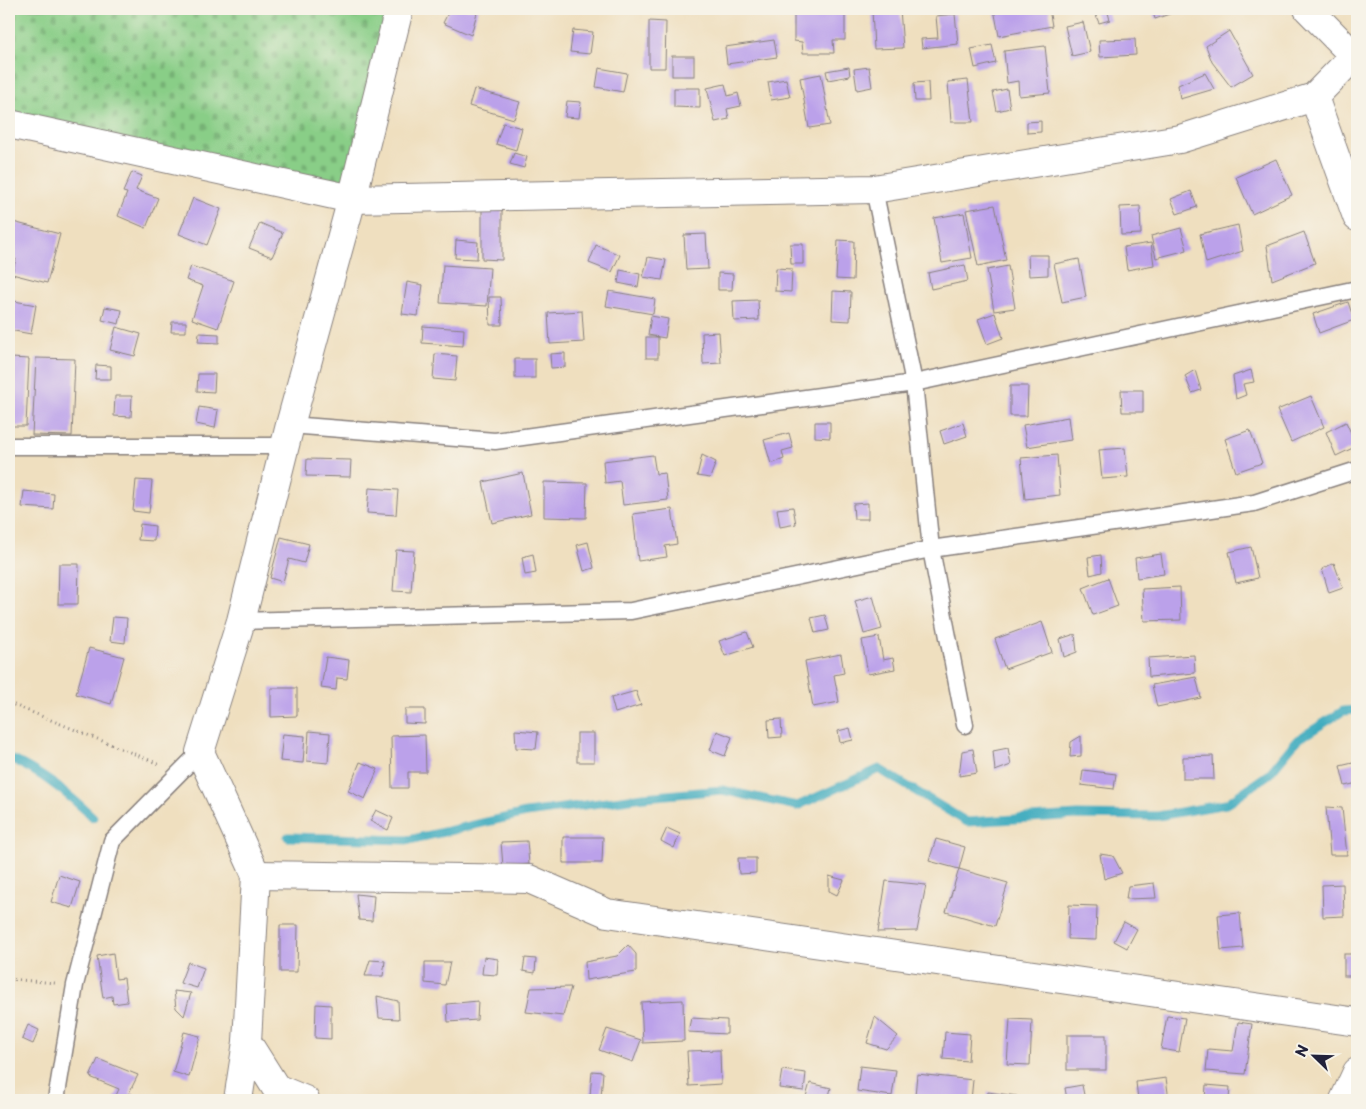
<svg xmlns="http://www.w3.org/2000/svg" width="1366" height="1109" viewBox="0 0 1366 1109" font-family="'Playpen Sans',sans-serif">
<style>
.cemetery{fill:url(#cemetery-stones);stroke:#567861}
.lines{fill:none;stroke-linecap:round;stroke-linejoin:round}
.stream{stroke:#40acbf;stroke-width:9}
.building{fill:#bba1ea}
.service-casing{stroke:#88807d;stroke-width:19}
.minor-casing{stroke:#88807d;stroke-width:30}
.path{stroke:#88807d;stroke-width:3;stroke-dasharray:1 4;stroke-linecap:butt}
.service{stroke:#fff;stroke-width:16}
.minor{stroke:#fff;stroke-width:28}
</style>
<defs>
<pattern id="cemetery-stones" width="16" height="16" patternUnits="userSpaceOnUse" patternTransform="scale(1.25)"><rect width="16" height="16" fill="#89ce87"/><path d="M2 7V4a2 2 0 0 1 4 0v3zM10 15v-3a2 2 0 0 1 4 0v3z" fill="#76b175"/></pattern>
</defs>
<rect width="100%" height="100%" fill="#f7f3e8"/>
<filter id="ink" filterUnits="userSpaceOnUse"><feTurbulence type="fractalNoise" baseFrequency=".02" numOctaves="2"/><feDisplacementMap in="SourceGraphic" scale="10" xChannelSelector="R" yChannelSelector="G"/><feConvolveMatrix kernelMatrix="1 2 1 2 8 2 1 2 1" color-interpolation-filters="sRGB"/></filter>
<filter id="wash" filterUnits="userSpaceOnUse"><feTurbulence type="fractalNoise" baseFrequency=".0096" numOctaves="4" result="noise"/><feDisplacementMap in="SourceGraphic" scale="20" xChannelSelector="R" yChannelSelector="G"/><feGaussianBlur stdDeviation="1.12" result="paint"/><feColorMatrix in="noise" values="0 0 0 0 0 0 0 0 0 0 0 0 0 0 0 0 0 1.4 0 .05"/><feComposite in="paint" operator="in"/></filter>
<g filter="url(#wash)">
<rect width="100%" height="100%" fill="#efdfbf"/>
<polygon class="cemetery" points="9,9 399,9 352,199 9,124"/>
<g class="lines">
<g class="stream">
<path d="M9,758C41,772 67,793 93,817"/>
<polyline points="288,837 409,840 526,813 644,797 722,790 797,806 879,769 967,822 1078,815 1158,816 1226,804 1269,774 1297,740 1343,711 1357,710"/>
</g>
</g>
<g id="blocks">
<g class="building">
<polygon points="450,9 478,9 471,35 443,23"/>
<polygon points="872,9 900,9 903,48 874,49"/>
<polygon points="994,9 1049,9 1052,26 999,36"/>
<polygon points="1107,9 1110,20 1099,23 1094,11"/>
<polygon points="1152,9 1177,9 1178,11 1155,19"/>
<polygon points="845,10 845,40 833,40 834,53 803,53 802,42 794,41 794,11"/>
<polygon points="955,14 958,44 922,48 921,39 938,38 936,16"/>
<polygon points="649,21 666,22 665,68 649,68"/>
<polygon points="1083,22 1090,52 1072,56 1065,26"/>
<polygon points="573,30 593,32 590,54 570,52"/>
<polygon points="1229,31 1253,74 1231,87 1212,62 1206,46"/>
<polygon points="1135,39 1136,55 1100,57 1099,40"/>
<polygon points="774,40 777,57 727,64 725,47"/>
<polygon points="992,45 996,63 975,68 971,49"/>
<polygon points="1045,46 1050,93 1019,96 1018,81 1007,83 1004,51"/>
<rect x="672" y="56" width="22" height="20"/>
<polygon points="849,67 850,76 828,80 826,71"/>
<polygon points="869,67 872,87 857,90 854,69"/>
<polygon points="599,68 627,73 623,92 596,87"/>
<polygon points="1205,73 1214,89 1180,99 1178,85"/>
<polygon points="821,74 830,125 809,128 800,78"/>
<polygon points="786,79 790,97 771,100 768,82"/>
<polygon points="968,80 973,122 951,122 948,82"/>
<polygon points="928,82 929,101 915,101 914,83"/>
<polygon points="725,84 728,96 738,93 741,106 727,109 729,119 715,122 707,88"/>
<polygon points="674,88 700,88 700,108 674,107"/>
<polygon points="474,89 520,102 514,119 469,106"/>
<polygon points="1007,89 1010,108 997,111 993,92"/>
<polygon points="567,101 581,102 579,118 565,117"/>
<polygon points="1041,121 1041,132 1027,133 1027,122"/>
<polygon points="503,123 522,128 516,150 496,144"/>
<polygon points="514,153 527,157 524,168 510,164"/>
<polygon points="1276,159 1292,195 1252,214 1236,177"/>
<polygon points="132,172 142,176 136,190 158,198 146,228 118,216 127,193 123,192"/>
<polygon points="1191,191 1197,207 1177,214 1171,199"/>
<polygon points="193,198 221,209 207,245 179,234"/>
<polygon points="995,205 1006,260 978,266 966,210"/>
<polygon points="1140,206 1141,234 1121,235 1120,207"/>
<polygon points="482,210 502,210 502,260 482,259"/>
<polygon points="964,213 972,258 942,263 934,218"/>
<polygon points="9,221 60,234 47,283 12,274 16,259 9,257"/>
<polygon points="260,223 283,233 272,257 249,248"/>
<polygon points="1238,225 1243,251 1206,263 1200,234"/>
<polygon points="1181,228 1187,250 1156,258 1151,236"/>
<polygon points="1304,232 1315,263 1272,280 1267,246"/>
<polygon points="706,234 708,269 686,270 684,235"/>
<polygon points="456,240 478,242 477,259 455,258"/>
<polygon points="838,240 854,241 853,280 836,279"/>
<polygon points="1151,243 1154,265 1127,270 1124,247"/>
<polygon points="790,244 803,244 803,264 791,264"/>
<polygon points="596,245 620,255 612,272 589,263"/>
<polygon points="1028,255 1048,255 1048,275 1029,276"/>
<polygon points="648,257 666,260 662,280 643,277"/>
<polygon points="1079,259 1086,297 1062,302 1054,264"/>
<polygon points="443,265 490,268 487,306 440,303"/>
<polygon points="965,265 968,281 931,289 928,273"/>
<polygon points="191,266 234,281 218,328 192,319 203,286 186,280"/>
<polygon points="1008,266 1015,308 994,311 987,270"/>
<polygon points="776,268 792,269 791,292 775,291"/>
<polygon points="620,270 640,274 638,287 618,283"/>
<polygon points="718,273 733,274 732,290 718,290"/>
<polygon points="407,282 423,285 418,316 402,314"/>
<polygon points="609,291 655,299 653,314 606,306"/>
<polygon points="833,291 851,292 850,321 832,320"/>
<polygon points="489,297 501,297 502,325 490,325"/>
<polygon points="9,300 36,305 31,334 9,330"/>
<polygon points="758,300 759,320 734,321 733,301"/>
<polygon points="1348,302 1354,320 1319,333 1313,314"/>
<polygon points="105,307 122,310 119,324 102,320"/>
<polygon points="582,311 584,342 550,344 548,313"/>
<polygon points="995,313 1003,338 987,344 978,319"/>
<polygon points="651,316 668,319 665,338 648,335"/>
<polygon points="172,322 186,322 186,332 171,332"/>
<polygon points="423,326 464,329 463,346 422,343"/>
<polygon points="116,327 141,334 135,356 110,350"/>
<polygon points="719,332 721,363 703,364 702,333"/>
<polygon points="199,333 219,334 219,343 198,342"/>
<rect x="646" y="337" width="12" height="21"/>
<polygon points="565,353 565,367 551,368 550,354"/>
<polygon points="435,354 457,356 455,381 433,379"/>
<polygon points="11,358 29,359 26,426 9,426"/>
<polygon points="36,358 75,359 72,436 32,435"/>
<rect x="515" y="359" width="20" height="19"/>
<polygon points="96,365 111,366 111,379 95,379"/>
<polygon points="1195,370 1201,390 1192,393 1185,376"/>
<polygon points="1251,370 1254,382 1243,384 1246,395 1236,399 1233,376"/>
<polygon points="198,374 215,374 214,392 197,391"/>
<polygon points="1010,386 1028,386 1027,416 1010,416"/>
<polygon points="1121,390 1143,390 1143,412 1122,412"/>
<polygon points="115,396 132,396 131,417 114,416"/>
<polygon points="1311,396 1324,427 1291,442 1277,410"/>
<polygon points="199,407 218,410 215,428 196,424"/>
<polygon points="1068,417 1071,440 1027,447 1023,425"/>
<polygon points="815,422 830,422 830,438 815,437"/>
<polygon points="1346,422 1357,446 1336,456 1326,432"/>
<polygon points="963,423 967,436 944,444 940,431"/>
<polygon points="1250,430 1262,463 1236,472 1225,439"/>
<polygon points="789,433 793,448 782,451 784,459 771,464 764,440"/>
<polygon points="1125,448 1128,477 1102,479 1099,450"/>
<polygon points="653,455 656,474 665,473 668,500 623,505 620,481 605,483 603,461"/>
<polygon points="702,455 716,462 710,478 697,476"/>
<polygon points="1057,455 1060,495 1025,499 1021,458"/>
<polygon points="307,459 351,460 350,477 306,476"/>
<polygon points="523,473 531,514 492,523 483,482"/>
<polygon points="136,480 152,481 149,513 133,511"/>
<polygon points="544,482 587,483 586,518 544,517"/>
<polygon points="1357,483 1357,497 1353,485"/>
<polygon points="369,488 398,490 396,515 367,513"/>
<polygon points="24,491 54,494 53,509 22,507"/>
<polygon points="868,503 868,519 854,519 853,504"/>
<polygon points="9,507 12,507 11,526 9,525"/>
<polygon points="793,507 796,524 780,527 777,509"/>
<polygon points="672,509 677,544 665,546 667,557 638,561 633,514"/>
<polygon points="140,524 155,526 154,541 138,540"/>
<polygon points="281,537 309,544 304,563 289,559 283,582 270,578"/>
<polygon points="588,542 594,568 584,571 577,545"/>
<polygon points="1251,547 1258,578 1236,583 1229,552"/>
<polygon points="396,550 414,551 411,592 393,591"/>
<polygon points="533,554 536,573 525,575 522,557"/>
<polygon points="1161,554 1164,574 1137,578 1135,558"/>
<polygon points="1101,555 1102,572 1090,575 1088,557"/>
<polygon points="1334,563 1343,588 1329,593 1322,569"/>
<polygon points="59,564 79,564 78,604 58,604"/>
<polygon points="1108,578 1118,606 1093,615 1083,588"/>
<polygon points="1180,587 1181,620 1144,621 1142,589"/>
<polygon points="873,596 882,629 864,634 855,601"/>
<polygon points="825,615 829,630 815,633 811,618"/>
<polygon points="113,617 127,618 125,643 110,641"/>
<polygon points="1042,622 1052,652 1005,669 995,639"/>
<polygon points="747,632 753,647 725,656 719,641"/>
<polygon points="1075,634 1077,652 1064,657 1060,639"/>
<polygon points="879,637 883,660 893,658 895,669 868,674 862,640"/>
<polygon points="89,648 124,657 111,704 76,694"/>
<polygon points="841,654 844,673 834,675 839,702 813,707 805,661"/>
<polygon points="1194,655 1195,673 1149,677 1148,658"/>
<polygon points="326,657 349,660 347,679 337,678 336,690 321,688"/>
<polygon points="1196,677 1201,698 1157,707 1152,685"/>
<polygon points="271,688 297,688 297,716 271,717"/>
<polygon points="636,691 641,705 615,713 611,698"/>
<polygon points="405,709 425,709 425,724 405,723"/>
<polygon points="781,719 782,737 769,738 768,720"/>
<polygon points="850,728 853,740 840,743 838,731"/>
<polygon points="515,730 538,732 536,749 516,748"/>
<polygon points="309,731 330,733 328,763 307,761"/>
<polygon points="717,731 732,737 725,756 710,750"/>
<rect x="577" y="733" width="17" height="29"/>
<polygon points="283,734 305,736 303,763 280,761"/>
<polygon points="425,735 426,772 408,772 408,788 392,788 391,736"/>
<polygon points="1081,736 1081,756 1070,757 1071,742"/>
<polygon points="1008,748 1011,765 995,771 993,751"/>
<polygon points="973,749 977,773 959,776 962,751"/>
<polygon points="1213,756 1214,779 1183,779 1183,757"/>
<polygon points="360,762 378,769 365,799 348,791"/>
<polygon points="1357,762 1357,783 1345,786 1340,766"/>
<polygon points="1083,770 1116,774 1114,789 1081,785"/>
<polygon points="1326,807 1342,808 1347,855 1330,855"/>
<polygon points="376,810 393,818 388,830 370,821"/>
<polygon points="667,828 680,834 674,848 661,841"/>
<polygon points="563,837 603,837 602,863 563,863"/>
<polygon points="936,839 965,847 959,869 929,861"/>
<polygon points="527,841 529,864 503,866 501,842"/>
<polygon points="1100,854 1113,856 1122,873 1104,879"/>
<polygon points="738,858 756,858 756,873 739,874"/>
<polygon points="959,869 1008,883 995,926 946,912"/>
<polygon points="59,875 80,882 72,908 51,902"/>
<polygon points="829,876 844,880 837,895 829,891"/>
<polygon points="886,881 926,885 917,931 878,932"/>
<polygon points="1154,883 1156,898 1126,899 1128,886"/>
<polygon points="1343,884 1344,916 1323,917 1322,885"/>
<polygon points="356,894 374,896 372,921 359,920"/>
<polygon points="1069,905 1097,906 1096,940 1068,939"/>
<polygon points="1240,913 1243,948 1221,950 1218,915"/>
<polygon points="1124,922 1137,929 1127,948 1114,941"/>
<polygon points="280,925 298,925 297,972 280,972"/>
<polygon points="628,945 636,954 636,972 586,980 585,962 617,956"/>
<polygon points="113,953 116,979 124,978 127,1002 113,1004 112,996 103,998 97,956"/>
<rect x="1344" y="954" width="13" height="22"/>
<polygon points="484,957 498,959 497,975 482,974"/>
<polygon points="525,958 536,959 535,973 523,971"/>
<polygon points="370,960 385,961 383,976 365,976"/>
<polygon points="188,962 204,968 197,988 180,983"/>
<polygon points="425,962 450,962 445,985 425,983"/>
<polygon points="571,987 563,1016 526,1012 531,988"/>
<polygon points="174,991 191,993 184,1016 176,1008"/>
<polygon points="377,996 398,1001 399,1019 379,1018"/>
<polygon points="683,1000 684,1041 643,1043 641,1002"/>
<polygon points="478,1001 477,1020 448,1022 447,1004"/>
<polygon points="316,1004 331,1005 331,1039 315,1038"/>
<polygon points="1167,1016 1185,1018 1179,1052 1161,1049"/>
<polygon points="875,1017 898,1036 886,1049 867,1043"/>
<polygon points="691,1018 727,1020 727,1034 688,1032"/>
<polygon points="1010,1019 1032,1020 1030,1065 1007,1064"/>
<polygon points="1238,1022 1252,1024 1245,1074 1206,1071 1208,1049 1233,1051"/>
<polygon points="28,1025 39,1030 33,1044 22,1039"/>
<polygon points="607,1029 641,1040 633,1062 599,1050"/>
<polygon points="184,1032 200,1036 189,1077 173,1072"/>
<polygon points="945,1032 970,1034 968,1061 943,1059"/>
<rect x="1067" y="1035" width="39" height="35"/>
<polygon points="720,1050 721,1084 689,1086 687,1051"/>
<polygon points="98,1059 138,1075 129,1093 134,1095 132,1100 114,1100 119,1089 90,1077"/>
<polygon points="860,1066 896,1070 892,1096 857,1091"/>
<polygon points="782,1070 806,1073 804,1091 779,1088"/>
<polygon points="592,1071 603,1072 601,1097 590,1096"/>
<polygon points="917,1074 973,1080 971,1100 915,1096"/>
<polygon points="1166,1078 1169,1100 1138,1100 1136,1082"/>
<polygon points="810,1083 831,1088 828,1100 805,1100"/>
<polygon points="1082,1085 1085,1100 1067,1100 1065,1088"/>
<polygon points="1206,1085 1230,1087 1229,1100 1205,1100"/>
<polygon points="988,1092 1017,1096 1017,1100 987,1100"/>
</g>
</g>
</g>
<g filter="url(#ink)">
<use href="#blocks" fill-opacity="0" stroke="#88807d" stroke-width="1"/>
<g class="lines">
<defs>
<g id="service">
<polyline points="874,189 914,383 931,549 965,725"/>
<polyline points="290,425 495,441 914,383 1357,289"/>
<polyline points="9,446 285,446"/>
<polyline points="241,621 631,611 931,549 1254,503 1357,470"/>
<polyline points="56,1100 75,985 112,841 200,752"/>
</g>
<g id="minor">
<polyline points="1308,9 1355,57"/>
<polyline points="1314,97 1357,217"/>
<polyline points="9,124 352,199 874,189 1180,139 1314,97 1357,53"/>
<polyline points="256,875 529,879 607,913 1357,1022"/>
<polyline points="238,1100 247,1042"/>
<polyline points="305,1100 276,1088 247,1042 256,875 200,752 241,621 290,425 352,199 399,9"/>
<polyline points="1344,1100 1357,1072"/>
</g>
</defs>
<use href="#service" class="service-casing"/>
<use href="#minor" class="minor-casing"/>
<g class="path">
<polyline points="9,703 159,764"/>
<polyline points="9,979 55,983"/>
</g>
<use href="#service" class="service"/>
<use href="#minor" class="minor"/>
</g>
</g>
<rect width="1366" height="1109" fill="none" stroke="#f7f3e8" stroke-width="30"/>
<g transform="translate(1314 1056) rotate(293)" stroke="#f7f3e8" stroke-width="4" paint-order="stroke">
<path d="M0-4L9 19L0 12L-9 19Z" fill="#22223b"/>
<text y="-8" font-size="14" font-weight="bold" text-anchor="middle" fill="#22223b">N</text>
</g>
</svg>
